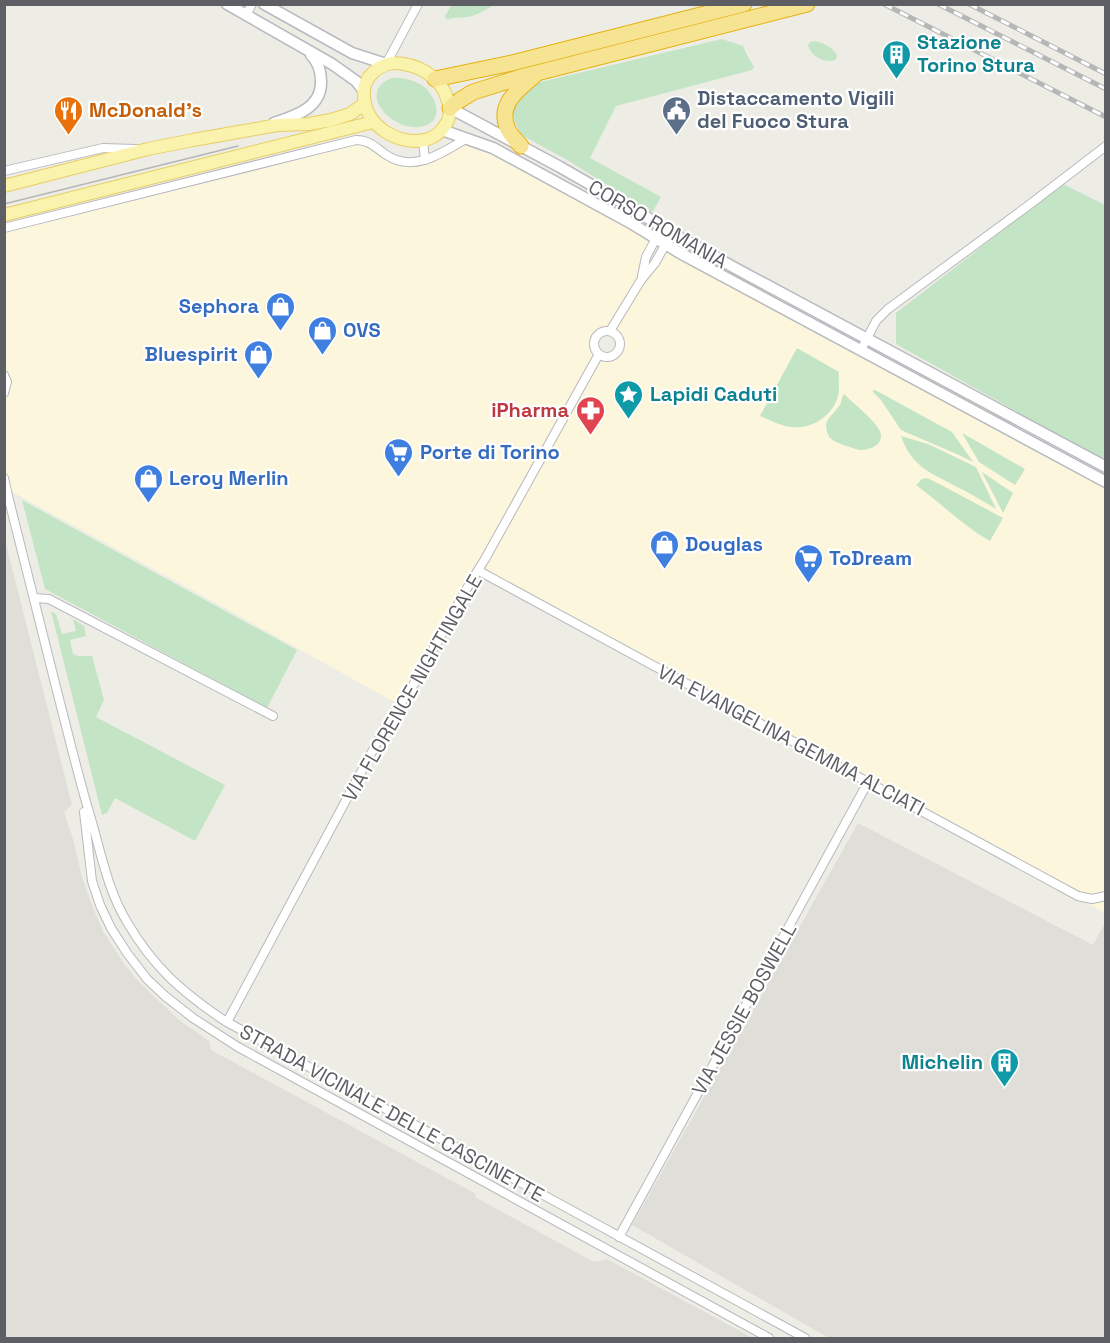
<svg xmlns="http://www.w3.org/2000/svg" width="1110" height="1343" viewBox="0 0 1110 1343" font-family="'Space Grotesk',sans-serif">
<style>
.commercial{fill:#fcf7dc;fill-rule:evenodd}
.industrial{fill:#e0ded9}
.green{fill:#c3e4c5}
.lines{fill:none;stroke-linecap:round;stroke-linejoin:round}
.minor-casing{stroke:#b7b9be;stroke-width:10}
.secondary-casing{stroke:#b8bac0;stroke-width:13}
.primary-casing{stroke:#e9cd63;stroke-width:14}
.motorway-casing{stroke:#e5b10e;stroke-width:17}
.minor{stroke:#fff;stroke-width:8}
.secondary{stroke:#fff;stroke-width:10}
.primary{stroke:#faf3ae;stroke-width:12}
.motorway{stroke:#f6e493;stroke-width:15}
.tram{stroke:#b5b6b6;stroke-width:1.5}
.rail-casing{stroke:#b5b6b6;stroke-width:5}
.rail{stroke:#fff;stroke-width:3;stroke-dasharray:9;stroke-linecap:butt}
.labels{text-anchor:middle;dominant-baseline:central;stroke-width:4.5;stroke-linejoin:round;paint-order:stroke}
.culture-label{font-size:20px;font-weight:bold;fill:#0d838f;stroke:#fff;text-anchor:start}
.service-label{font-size:20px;font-weight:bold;fill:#4e5e75;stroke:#fff;text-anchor:start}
.food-label{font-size:20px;font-weight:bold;fill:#c56008;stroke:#fff;text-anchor:start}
.street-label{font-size:20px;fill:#5d5f64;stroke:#fff}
.shop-label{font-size:20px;font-weight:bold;fill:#366cbe;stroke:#fff;text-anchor:start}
.health-label{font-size:20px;font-weight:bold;fill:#be3a42;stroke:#fff;text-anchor:end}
</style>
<rect width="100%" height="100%" fill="#eeede5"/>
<path class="commercial" d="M467,138L656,238L641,278L666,244L1105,482V913L885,791L479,571L400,705L218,604L7,489L4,478L5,228L356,140L382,152L412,162ZM604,331H610L616,334L620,341L619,349L617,352L610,357L602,356L596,352L594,348V340L596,336Z"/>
<g class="industrial">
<polygon points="4,536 72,805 64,812 73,839 82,877 93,908 103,931 125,965 139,982 179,1020 209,1041 211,1050 476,1194 475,1197 594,1262 607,1259 753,1338 5,1338"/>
<polygon points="858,823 1093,945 1105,923 1105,1338 829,1338 632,1225"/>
</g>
<g class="green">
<path d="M452,4H495V5C487,8 480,14 472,16C463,19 455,16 447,20L445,16Z"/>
<polygon points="722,39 743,46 748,57 754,67 752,70 616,106 590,158 661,197 653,211 650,212 569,161 525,137 520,132 514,120 514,105 532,84"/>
<path d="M816,41C825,44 832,47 837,55L836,60C825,64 810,56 808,45L810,42Z"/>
<path d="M392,78C403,77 413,80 423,86C436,96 445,120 424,126C395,135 354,92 392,78Z"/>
<polygon points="1063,184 1105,205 1105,461 896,344 896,313"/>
<path d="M797,348L839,372C838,380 840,388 838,396C833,416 811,430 791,427C780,426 770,420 760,416Z"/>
<polygon points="873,390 875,390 952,432 973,462 959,455 901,430 881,400 873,392"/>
<path d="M844,394C852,403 880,423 881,435C882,445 870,450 861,450C857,450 834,442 831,439C828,436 826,430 826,426C826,418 837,411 841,403C841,402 843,395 844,394Z"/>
<polygon points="962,433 1025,469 1015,485 979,462"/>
<path d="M901,436L928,444L976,467L996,509C984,502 972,494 959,488C932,473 912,468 901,436Z"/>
<polygon points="982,472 1013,493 1003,513"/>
<path d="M927,478L945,487L1003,518L990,541C963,526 941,503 916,485L922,479Z"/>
<polygon points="22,500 297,650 267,708 45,589"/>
<polygon points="51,611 56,614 62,634 76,631 73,619 84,626 86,636 70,640 73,654 78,656 92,656 104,700 96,717 225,785 195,841 115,798 107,813 102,815"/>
</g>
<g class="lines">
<defs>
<g id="minor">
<polyline points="246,15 252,4"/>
<polyline points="386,64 418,4"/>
<polyline points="423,140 425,160"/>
<polyline points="4,171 103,148 136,149"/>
<path d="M4,228L356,140C369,140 375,147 385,154C413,174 442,153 467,138"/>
<polyline points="642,276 646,257 662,227"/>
<circle cx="607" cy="344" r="13"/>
<polyline points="610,331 641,280 655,263 672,233"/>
<polyline points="861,350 876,321 888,309 1029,205 1106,146"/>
<polyline points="4,375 7,382 4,393"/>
<path d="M4,478L9,500C25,563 41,627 57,691C68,733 78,776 91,819C101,853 108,891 127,922C154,968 182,992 225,1021L805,1338"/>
<polyline points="479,571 1078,896 1092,899 1106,896"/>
<polyline points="34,598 49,599 273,716"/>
<polyline points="84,812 92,881 100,905 111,928 127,953 147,979 165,996 193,1018 238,1047 769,1338"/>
<polyline points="227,1022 388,722 410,691 470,583 485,559 599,354"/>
<polyline points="619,1237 868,782"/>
</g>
<g id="secondary">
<polyline points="227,4 332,64 356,81 363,90"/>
<polyline points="264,4 352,53 386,64"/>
<polyline points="450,108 560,167 635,210 672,233 735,268 1106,467"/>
<path d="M274,123C295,116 322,108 321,81C321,71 318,62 311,55"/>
<polyline points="442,130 493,148 629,222 680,253 1106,482"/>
</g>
<g id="primary">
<path d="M392,63C417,63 441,76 448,101C451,110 450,120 444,127C439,134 433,138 425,140C398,145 367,127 364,98C363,90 364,84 369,77C375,69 382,65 392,63Z"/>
<polyline points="4,186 148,149 193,140 278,125 309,124 331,120 350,114 364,104"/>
<polyline points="4,215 373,122"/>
</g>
<g id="motorway">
<polyline points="435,79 512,63 744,4"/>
<polyline points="450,108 460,100 473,92 521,77 807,4"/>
<path d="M521,146C516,140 509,134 507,127C498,103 519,89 534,76"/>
</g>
</defs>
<use href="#minor" class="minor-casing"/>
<use href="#secondary" class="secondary-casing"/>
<use href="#primary" class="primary-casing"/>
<use href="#motorway" class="motorway-casing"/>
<use href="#minor" class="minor"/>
<use href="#secondary" class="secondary"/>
<use href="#primary" class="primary"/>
<use href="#motorway" class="motorway"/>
<polyline class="tram" points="4,204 238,146"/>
<defs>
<g id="rail">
<polyline points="884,4 1106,117"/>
<polyline points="938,4 1106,89"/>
<polyline points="969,4 1106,74"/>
</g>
</defs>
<use href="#rail" class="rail-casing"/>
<use href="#rail" class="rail"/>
</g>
<defs>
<symbol id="building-pin" viewBox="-11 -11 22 30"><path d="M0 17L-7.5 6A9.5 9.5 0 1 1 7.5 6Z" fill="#0f9aa8" stroke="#fff"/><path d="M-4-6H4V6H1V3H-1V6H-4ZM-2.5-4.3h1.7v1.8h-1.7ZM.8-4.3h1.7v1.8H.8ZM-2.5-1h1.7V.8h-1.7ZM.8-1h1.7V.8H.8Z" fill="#fff"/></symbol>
<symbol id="restaurant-pin" viewBox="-11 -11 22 30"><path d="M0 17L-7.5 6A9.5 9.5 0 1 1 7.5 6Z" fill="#e8710a" stroke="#fff"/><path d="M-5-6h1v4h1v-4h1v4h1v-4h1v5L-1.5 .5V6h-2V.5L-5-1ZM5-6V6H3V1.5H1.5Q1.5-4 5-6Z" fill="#fff"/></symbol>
<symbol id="civic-pin" viewBox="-11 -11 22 30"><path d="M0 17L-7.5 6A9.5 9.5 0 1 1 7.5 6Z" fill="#5c6f8a" stroke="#fff"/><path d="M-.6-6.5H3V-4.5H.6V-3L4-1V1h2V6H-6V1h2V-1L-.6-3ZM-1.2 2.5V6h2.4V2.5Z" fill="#fff"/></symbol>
<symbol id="shop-pin" viewBox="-11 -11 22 30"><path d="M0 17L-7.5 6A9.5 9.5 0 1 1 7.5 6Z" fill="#3f7fe0" stroke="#fff"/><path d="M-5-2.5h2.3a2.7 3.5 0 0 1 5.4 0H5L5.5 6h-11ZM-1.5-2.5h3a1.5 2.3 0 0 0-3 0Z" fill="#fff"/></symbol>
<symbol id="sight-pin" viewBox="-11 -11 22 30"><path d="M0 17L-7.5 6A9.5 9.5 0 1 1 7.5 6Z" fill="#0f9aa8" stroke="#fff"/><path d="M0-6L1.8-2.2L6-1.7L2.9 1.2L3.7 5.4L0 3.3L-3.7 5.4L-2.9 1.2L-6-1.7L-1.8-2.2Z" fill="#fff"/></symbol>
<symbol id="pharmacy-pin" viewBox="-11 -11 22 30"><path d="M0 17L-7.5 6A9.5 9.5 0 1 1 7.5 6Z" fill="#e0444e" stroke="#fff"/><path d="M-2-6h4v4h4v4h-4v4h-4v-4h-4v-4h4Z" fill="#fff"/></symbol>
<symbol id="supermarket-pin" viewBox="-11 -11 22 30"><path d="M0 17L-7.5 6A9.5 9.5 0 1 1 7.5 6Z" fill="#3f7fe0" stroke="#fff"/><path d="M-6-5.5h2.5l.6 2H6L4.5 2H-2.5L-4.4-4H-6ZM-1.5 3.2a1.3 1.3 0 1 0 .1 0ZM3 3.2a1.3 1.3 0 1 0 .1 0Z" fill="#fff"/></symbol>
</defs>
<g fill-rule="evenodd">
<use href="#building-pin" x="880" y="38" width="33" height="45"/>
<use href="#restaurant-pin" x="52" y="94" width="33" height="45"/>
<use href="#civic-pin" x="660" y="94" width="33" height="45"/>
<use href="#shop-pin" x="264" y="290" width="33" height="45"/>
<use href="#shop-pin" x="306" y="314" width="33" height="45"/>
<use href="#shop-pin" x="242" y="338" width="33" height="45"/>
<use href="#sight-pin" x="612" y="378" width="33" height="45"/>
<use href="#pharmacy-pin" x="574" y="394" width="33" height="45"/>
<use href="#supermarket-pin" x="382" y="436" width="33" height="45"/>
<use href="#shop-pin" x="132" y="462" width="33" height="45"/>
<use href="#shop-pin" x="648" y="528" width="33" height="45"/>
<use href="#supermarket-pin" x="792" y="542" width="33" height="45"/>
<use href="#building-pin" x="988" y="1046" width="33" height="45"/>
</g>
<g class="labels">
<g class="culture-label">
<text x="917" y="42">Stazione<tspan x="917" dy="23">Torino Stura</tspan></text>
<text x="650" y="394">Lapidi Caduti</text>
<text x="983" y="1062" text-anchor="end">Michelin</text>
</g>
<g class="service-label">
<text x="697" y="98">Distaccamento Vigili<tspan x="697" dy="23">del Fuoco Stura</tspan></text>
</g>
<g class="food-label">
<text x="89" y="110">McDonald's</text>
</g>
<g class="street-label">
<text transform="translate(658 224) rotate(30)">CORSO ROMANIA</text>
<text transform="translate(412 688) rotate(-60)">VIA FLORENCE NIGHTINGALE</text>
<text transform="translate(791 740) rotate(28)">VIA EVANGELINA GEMMA ALCIATI</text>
<text transform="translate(744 1009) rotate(-61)">VIA JESSIE BOSWELL</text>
<text transform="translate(392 1113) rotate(29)">STRADA VICINALE DELLE CASCINETTE</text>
</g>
<g class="shop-label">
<text x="259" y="306" text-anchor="end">Sephora</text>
<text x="343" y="330">OVS</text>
<text x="238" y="354" text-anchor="end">Bluespirit</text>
<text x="420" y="452">Porte di Torino</text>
<text x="169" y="478">Leroy Merlin</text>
<text x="685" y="544">Douglas</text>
<text x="829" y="558">ToDream</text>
</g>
<g class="health-label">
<text x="569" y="410">iPharma</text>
</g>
</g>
<rect width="1110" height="1343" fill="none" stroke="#5d5f64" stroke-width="12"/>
</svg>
